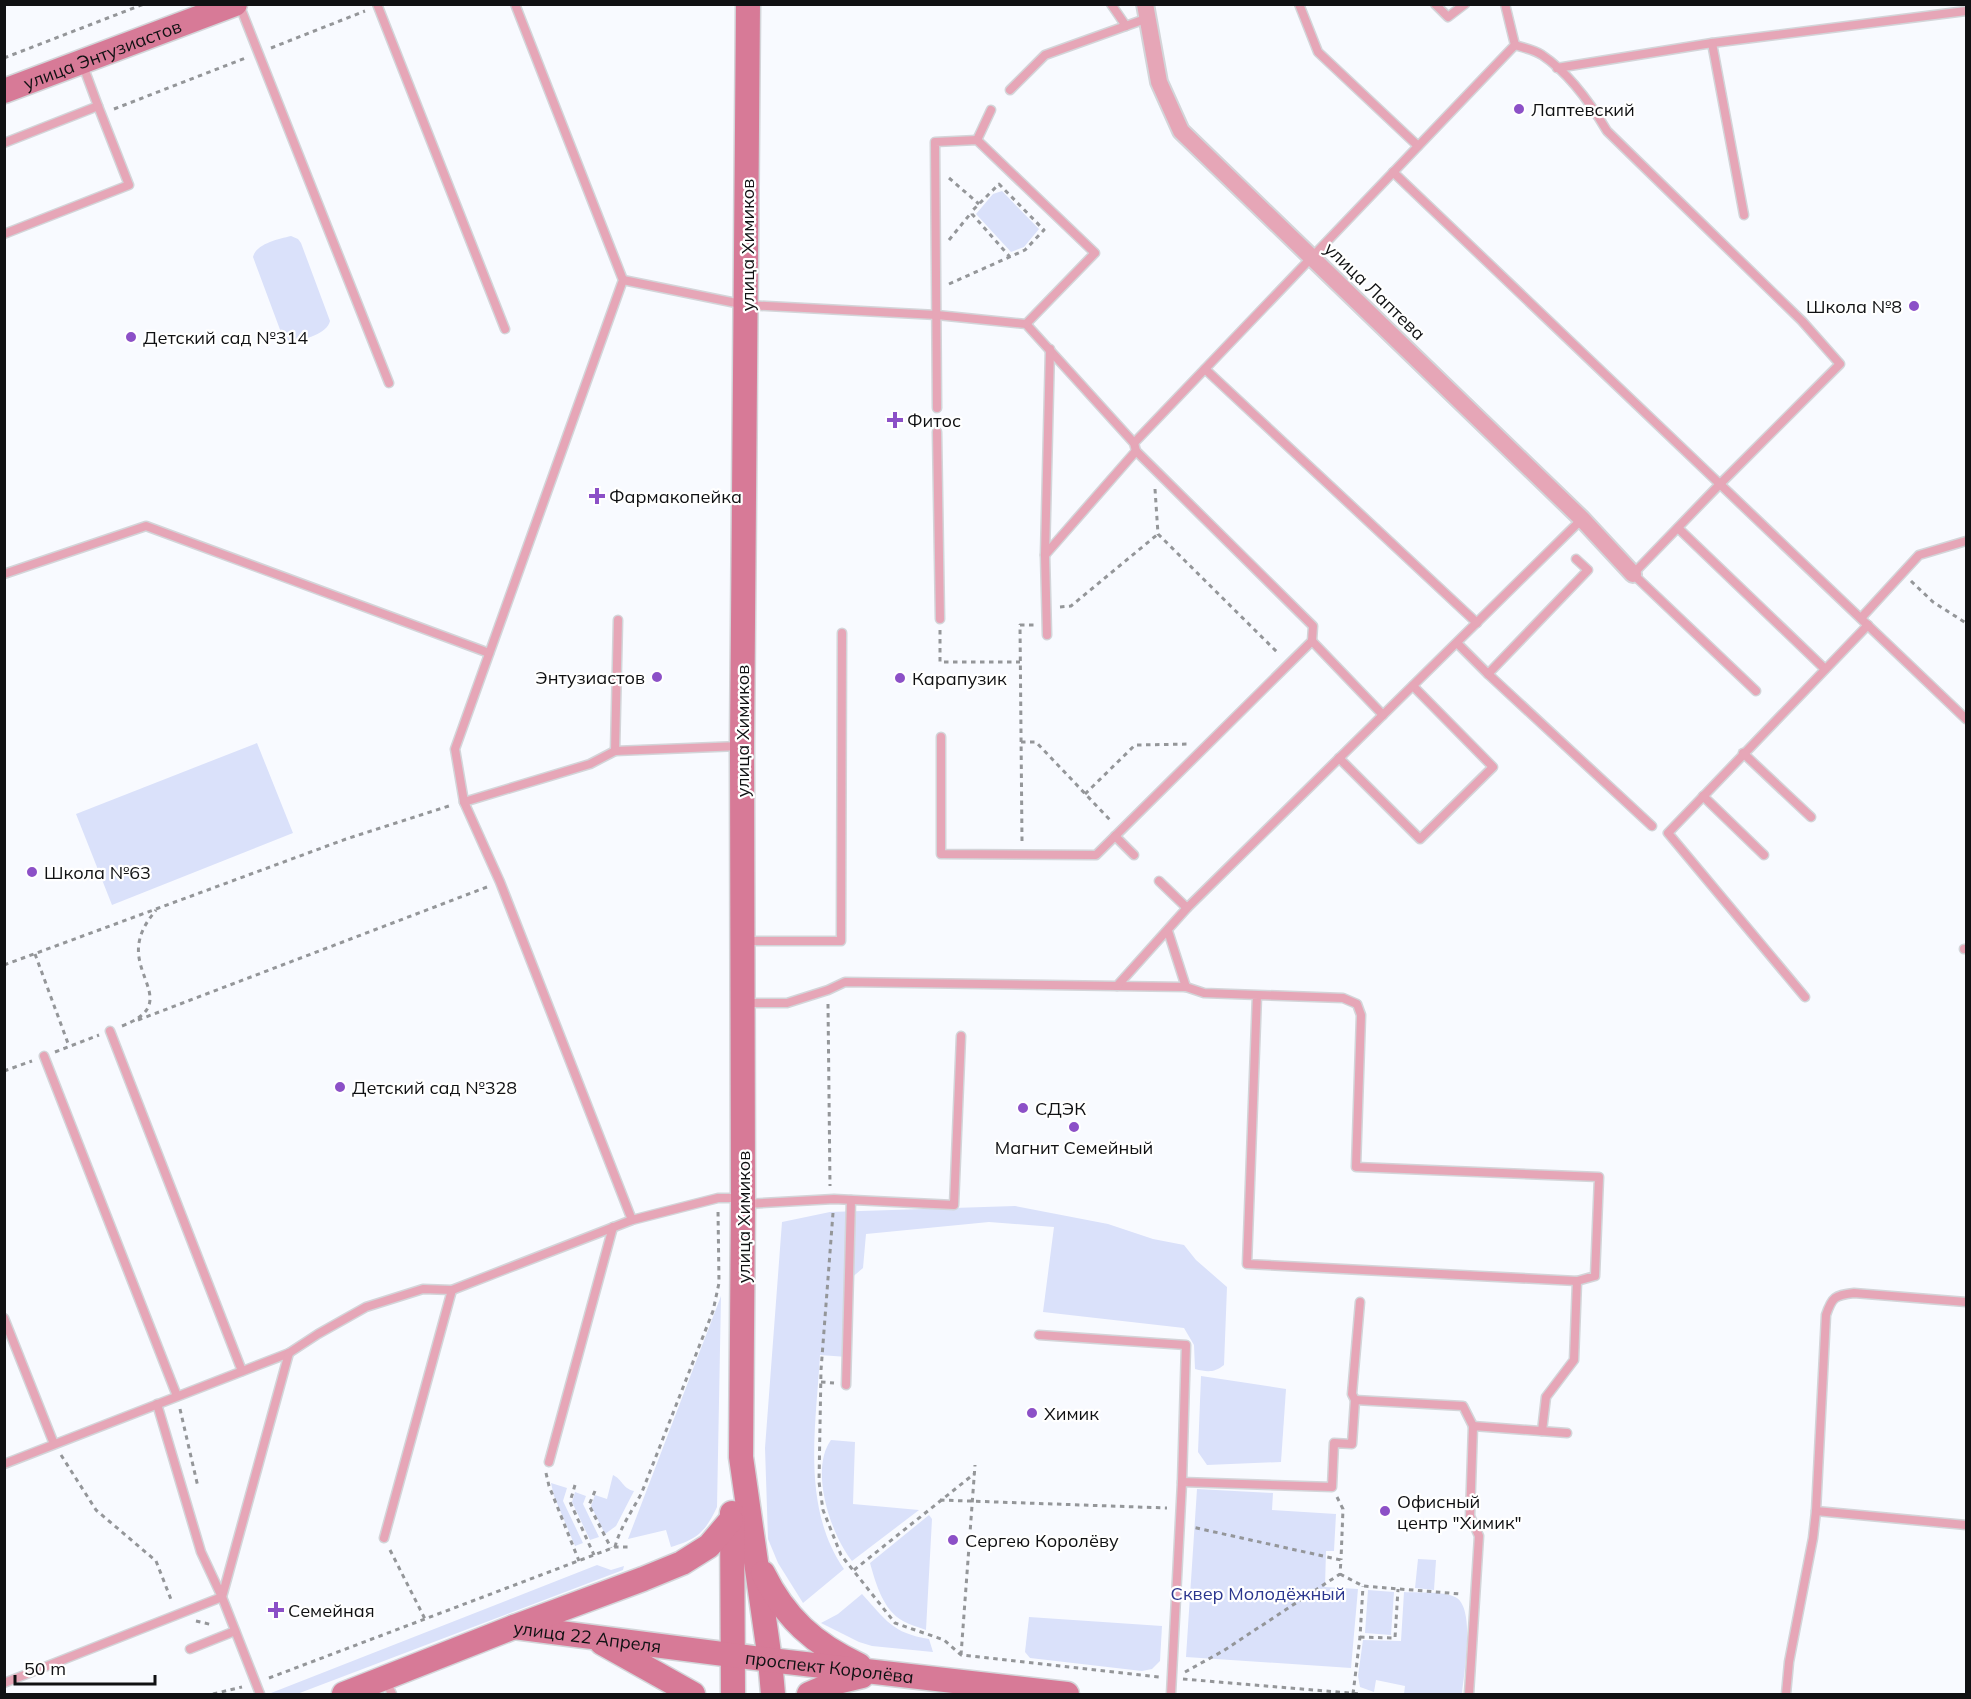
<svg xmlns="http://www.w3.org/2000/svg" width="1971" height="1699" viewBox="0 0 1971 1699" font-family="Mulish,sans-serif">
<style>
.green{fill:#dae1fa}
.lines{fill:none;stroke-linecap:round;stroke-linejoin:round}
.service-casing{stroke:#d3d5d9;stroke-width:11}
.minor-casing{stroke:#d3d5d9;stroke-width:20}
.secondary-casing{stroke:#d3d5d9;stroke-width:27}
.path{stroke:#949699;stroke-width:3;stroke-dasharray:4.5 4.5;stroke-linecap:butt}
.service{stroke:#e6a6b7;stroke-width:8}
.minor{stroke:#e6a6b7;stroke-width:16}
.secondary{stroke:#d77a97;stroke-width:24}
.poi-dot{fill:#8c50c7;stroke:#fff;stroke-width:2}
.labels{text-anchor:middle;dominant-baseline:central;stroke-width:4.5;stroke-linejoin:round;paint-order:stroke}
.street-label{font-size:18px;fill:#101113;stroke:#fff}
.poi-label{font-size:18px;fill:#101113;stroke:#fff;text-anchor:start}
.park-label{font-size:18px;fill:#2b368e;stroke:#fff}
</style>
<rect width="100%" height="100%" fill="#f8faff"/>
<g class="green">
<polygon points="1002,191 1039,229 1024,247 1011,252 976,214 993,194"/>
<path d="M291,236L298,239L301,243L330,321C327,334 305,339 292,342L288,341L282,335L253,257C256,244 278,239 291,236Z"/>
<polygon points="257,743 293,833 112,905 76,814"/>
<path d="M1015,1206L1108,1224L1153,1239L1184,1245L1196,1260L1227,1287L1224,1365C1214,1373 1207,1372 1195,1369L1194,1345L1184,1328L1043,1312L1054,1227L989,1222L866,1234L863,1268L849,1280L847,1357L820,1355C816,1427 801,1507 844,1569L803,1603L778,1563L768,1539L765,1448L782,1222L830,1212Z"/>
<path d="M721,1296L717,1507C705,1532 698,1539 671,1547L666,1530L628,1539Z"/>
<polygon points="1201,1376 1286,1389 1281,1462 1207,1465 1198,1452"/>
<path d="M831,1440L855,1442L853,1504L919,1510L852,1561C831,1535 809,1470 831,1440Z"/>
<path d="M613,1475C623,1480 622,1488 634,1491L616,1526L605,1534L591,1506L595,1495L607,1499Z"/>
<polygon points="551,1483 567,1488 563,1501 583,1543 575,1546 554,1496"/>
<polygon points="1197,1489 1273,1493 1272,1510 1336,1514 1334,1551 1326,1551 1325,1587 1358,1589 1351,1668 1186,1657"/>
<polygon points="575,1492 586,1496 583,1504 599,1537 590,1540 572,1502"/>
<path d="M929,1515L932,1519L926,1630C919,1627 910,1625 903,1621C883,1610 876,1584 870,1563Z"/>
<polygon points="1418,1559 1436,1560 1434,1590 1415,1588"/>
<polygon points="597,1565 611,1570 624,1566 623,1570 297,1694 273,1694 271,1693"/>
<polygon points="1368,1590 1394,1592 1391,1635 1365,1633"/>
<path d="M1404,1592C1418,1593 1443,1591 1455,1597C1476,1606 1464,1674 1462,1694H1404L1405,1686L1376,1680L1374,1692L1360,1687L1358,1676L1363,1640L1401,1641Z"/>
<path d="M862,1594C886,1620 892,1633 929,1639L933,1652L872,1646L859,1642L821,1623L838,1614Z"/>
<polygon points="1029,1617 1162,1626 1160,1661 1152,1669 1142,1671 1030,1658 1025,1652"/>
</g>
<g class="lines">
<defs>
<g id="service">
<polyline points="239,4 389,383"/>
<polyline points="377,4 505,329"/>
<polyline points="515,4 623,280 455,749 464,802 500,882 632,1220"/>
<polyline points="1111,4 1126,26"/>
<polyline points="1299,4 1318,52 1418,146"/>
<polyline points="1435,4 1448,17 1465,4"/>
<polyline points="1505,4 1515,45"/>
<polyline points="1712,43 1966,11"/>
<path d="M1515,45C1524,48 1535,50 1542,55C1569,73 1591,104 1607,131L1802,321L1840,364L1720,484L1633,574L1756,691"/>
<polyline points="1557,68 1712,43 1744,215"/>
<polyline points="1010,90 1045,55 1148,18"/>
<polyline points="977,140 991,110"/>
<polyline points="4,143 98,106 82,63"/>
<polyline points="1393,172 1966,719"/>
<polyline points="4,234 129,185 98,106"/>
<polyline points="623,280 746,305 937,315 1026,324 1134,443 1136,451 1313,626 1312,641 1096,855 941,854 941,737"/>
<polyline points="1205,369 1477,623"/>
<polyline points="937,408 935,142 977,140 1095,253 1026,324"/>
<polyline points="937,432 940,619"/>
<polyline points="1134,443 1515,45"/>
<polyline points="1678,528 1825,669"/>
<polyline points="1045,555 1136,451"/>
<polyline points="4,574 146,526 489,653"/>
<polyline points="1861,618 1919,555 1966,541"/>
<polyline points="1047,635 1045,555 1050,349"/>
<polyline points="1312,641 1383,715"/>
<polyline points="1457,643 1488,674 1652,826"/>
<polyline points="1488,674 1588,570 1576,559"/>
<polyline points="615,751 618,620"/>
<polyline points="1743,753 1811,817"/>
<polyline points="1339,758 1420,839 1493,767 1413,686"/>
<polyline points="1703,796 1764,855"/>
<polyline points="464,802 590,764 615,751 740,746"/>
<polyline points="1115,836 1134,855"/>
<polyline points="1159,881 1187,908"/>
<polyline points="1168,931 1186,987"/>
<polyline points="745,941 841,941 842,633"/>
<polyline points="1964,949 1966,949"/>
<polyline points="1117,986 1186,987 1204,993 1343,998 1357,1004 1361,1015 1356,1167 1599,1177 1595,1276 1577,1281 1247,1264 1257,995"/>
<polyline points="1805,997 1668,833 1868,625"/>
<polyline points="745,1003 787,1003 828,990 845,982 1117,986 1187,908 1582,519"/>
<polyline points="110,1031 242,1371"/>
<polyline points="44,1056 177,1396"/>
<polyline points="744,1204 834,1199 954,1205 961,1036"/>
<polyline points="4,1318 54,1444"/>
<polyline points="1039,1335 1186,1345 1182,1482 1171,1694"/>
<polyline points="846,1385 851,1200"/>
<polyline points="1355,1400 1463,1406 1473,1426"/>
<polyline points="157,1404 201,1552 222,1597 260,1694"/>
<polyline points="1542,1431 1546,1397 1574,1360 1577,1281"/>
<polyline points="549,1462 613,1227"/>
<polyline points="4,1464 289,1353 318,1334 366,1307 423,1289 452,1290 632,1220 718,1198 741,1198"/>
<polyline points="1182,1482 1332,1487 1334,1443 1352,1444 1355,1400 1352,1394 1360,1302"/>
<polyline points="1816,1511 1966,1525"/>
<polyline points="384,1538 452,1290"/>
<polyline points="222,1597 289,1353"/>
<polyline points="190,1649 235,1631"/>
<polyline points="385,1679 392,1694"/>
<polyline points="4,1683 222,1597"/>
<polyline points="1469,1694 1479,1536 1470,1516 1473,1426 1567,1433"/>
<path d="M1786,1694L1789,1662L1813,1538L1816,1511L1826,1315C1832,1297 1835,1295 1854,1293L1966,1302"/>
</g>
<polyline id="minor" points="1145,4 1159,82 1181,131 1582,519 1633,574"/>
<g id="secondary">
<polyline points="748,4 742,746 743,1204 741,1457 770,1660 773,1694"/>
<path id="s1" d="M4,91L235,4"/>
<polyline points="732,1513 733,1694"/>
<path d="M763,1573C785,1618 814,1644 859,1665"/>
<path id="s2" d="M514,1627L770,1660L1067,1694"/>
<polyline points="602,1643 693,1694"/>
<polyline points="344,1694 514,1627 643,1579 682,1563 709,1546 731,1520"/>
<polyline points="809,1694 837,1682 862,1676"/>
</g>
</defs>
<use href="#service" class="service-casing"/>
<use href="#minor" class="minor-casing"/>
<use href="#secondary" class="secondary-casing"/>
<g class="path">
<polyline points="271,48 365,11"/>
<polyline points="4,58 144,4"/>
<polyline points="114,109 248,57"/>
<polyline points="949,178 979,204"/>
<polyline points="949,240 971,213"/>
<polyline points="949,284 1025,250 1044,230 999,184 972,211 972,214 1010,257"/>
<polyline points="1155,489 1158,534 1279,654"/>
<polyline points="1911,581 1933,602 1966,623"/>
<polyline points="1060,607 1071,606 1158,534"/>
<polyline points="940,630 940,662 1020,662"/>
<polyline points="1021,742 1036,742 1111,821"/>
<polyline points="1085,794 1135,745 1189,744"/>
<polyline points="1022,841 1020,625 1035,625"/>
<polyline points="35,954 69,1046"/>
<polyline points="4,965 346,839 452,805"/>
<polyline points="828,1004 830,1186"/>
<polyline points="138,1020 487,887"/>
<path d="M122,1026C177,1005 133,979 139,943C141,930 148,920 156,910"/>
<polyline points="55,1052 99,1035"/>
<polyline points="4,1071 32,1061"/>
<polyline points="833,1213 821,1370 819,1482 823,1510 841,1555 895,1623 944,1640 961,1655 1159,1677"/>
<polyline points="821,1382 834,1383"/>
<polyline points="180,1409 198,1487"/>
<polyline points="61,1455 96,1510 156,1561 172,1602"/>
<polyline points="546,1473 549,1486 579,1561"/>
<polyline points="575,1485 570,1502 594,1555"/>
<polyline points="595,1491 589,1505 611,1548"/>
<polyline points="1337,1497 1343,1509 1341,1560"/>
<polyline points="940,1500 1167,1508"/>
<path d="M615,1547C620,1527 633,1510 642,1492L713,1311L719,1283L718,1210"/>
<polyline points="390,1550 425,1619"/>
<polyline points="854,1570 974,1474"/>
<polyline points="1340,1574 1363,1586 1461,1594"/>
<polyline points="196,1621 213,1625"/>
<polyline points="1360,1637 1395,1638 1398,1589"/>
<polyline points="961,1655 975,1465"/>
<polyline points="1185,1672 1223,1651 1340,1574 1341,1560 1192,1527"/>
<polyline points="269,1678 615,1547 630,1547"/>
<polyline points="1183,1679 1362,1694"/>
<polyline points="213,1694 242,1687"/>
<polyline points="1353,1694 1360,1637 1363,1586"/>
</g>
<use href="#service" class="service"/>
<use href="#minor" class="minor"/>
<use href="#secondary" class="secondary"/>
</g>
<g class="poi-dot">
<circle cx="1519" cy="109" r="6"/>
<circle cx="1914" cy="306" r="6"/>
<circle cx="131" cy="337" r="6"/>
<path d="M892 411h6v6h6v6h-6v6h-6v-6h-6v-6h6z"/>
<path d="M594 487h6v6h6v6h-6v6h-6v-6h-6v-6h6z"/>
<circle cx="657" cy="677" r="6"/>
<circle cx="900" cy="678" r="6"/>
<circle cx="32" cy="872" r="6"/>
<circle cx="340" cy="1087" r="6"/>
<circle cx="1023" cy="1108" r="6"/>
<circle cx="1074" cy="1127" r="6"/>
<circle cx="1032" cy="1413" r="6"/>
<circle cx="1385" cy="1511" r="6"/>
<circle cx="953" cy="1540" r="6"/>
<path d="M273 1601h6v6h6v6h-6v6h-6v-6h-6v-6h6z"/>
</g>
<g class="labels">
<g class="street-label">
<text stroke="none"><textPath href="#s1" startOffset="105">улица Энтузиастов</textPath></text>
<text transform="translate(747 245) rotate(-90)">улица Химиков</text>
<text transform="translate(1375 291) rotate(44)">улица Лаптева</text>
<text transform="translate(742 731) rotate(-90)">улица Химиков</text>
<text transform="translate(743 1217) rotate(-90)">улица Химиков</text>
<text stroke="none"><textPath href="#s2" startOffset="74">улица 22 Апреля</textPath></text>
<text stroke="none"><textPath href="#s2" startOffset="318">проспект Королёва</textPath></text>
</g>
<g class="poi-label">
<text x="1531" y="109">Лаптевский</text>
<text x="1902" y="306" text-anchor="end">Школа №8</text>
<text x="143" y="337">Детский сад №314</text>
<text x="907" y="420">Фитос</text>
<text x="609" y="496">Фармакопейка</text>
<text x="645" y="677" text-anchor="end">Энтузиастов</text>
<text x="912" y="678">Карапузик</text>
<text x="44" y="872">Школа №63</text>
<text x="352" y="1087">Детский сад №328</text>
<text x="1035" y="1108">СДЭК</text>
<text x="1074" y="1147" text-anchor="middle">Магнит Семейный</text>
<text x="1044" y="1413">Химик</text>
<text x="1397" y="1501">Офисный<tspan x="1397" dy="21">центр "Химик"</tspan></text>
<text x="965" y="1540">Сергею Королёву</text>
<text x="288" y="1610">Семейная</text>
</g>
<g class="park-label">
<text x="1258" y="1593">Сквер Молодёжный</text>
</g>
</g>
<rect width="1971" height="1699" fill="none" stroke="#101113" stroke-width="12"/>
<path d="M15 1675v9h140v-9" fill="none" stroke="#101113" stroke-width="3"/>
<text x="24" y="1675" font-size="18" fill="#101113" stroke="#ffffff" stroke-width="4.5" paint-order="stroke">50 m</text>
</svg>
